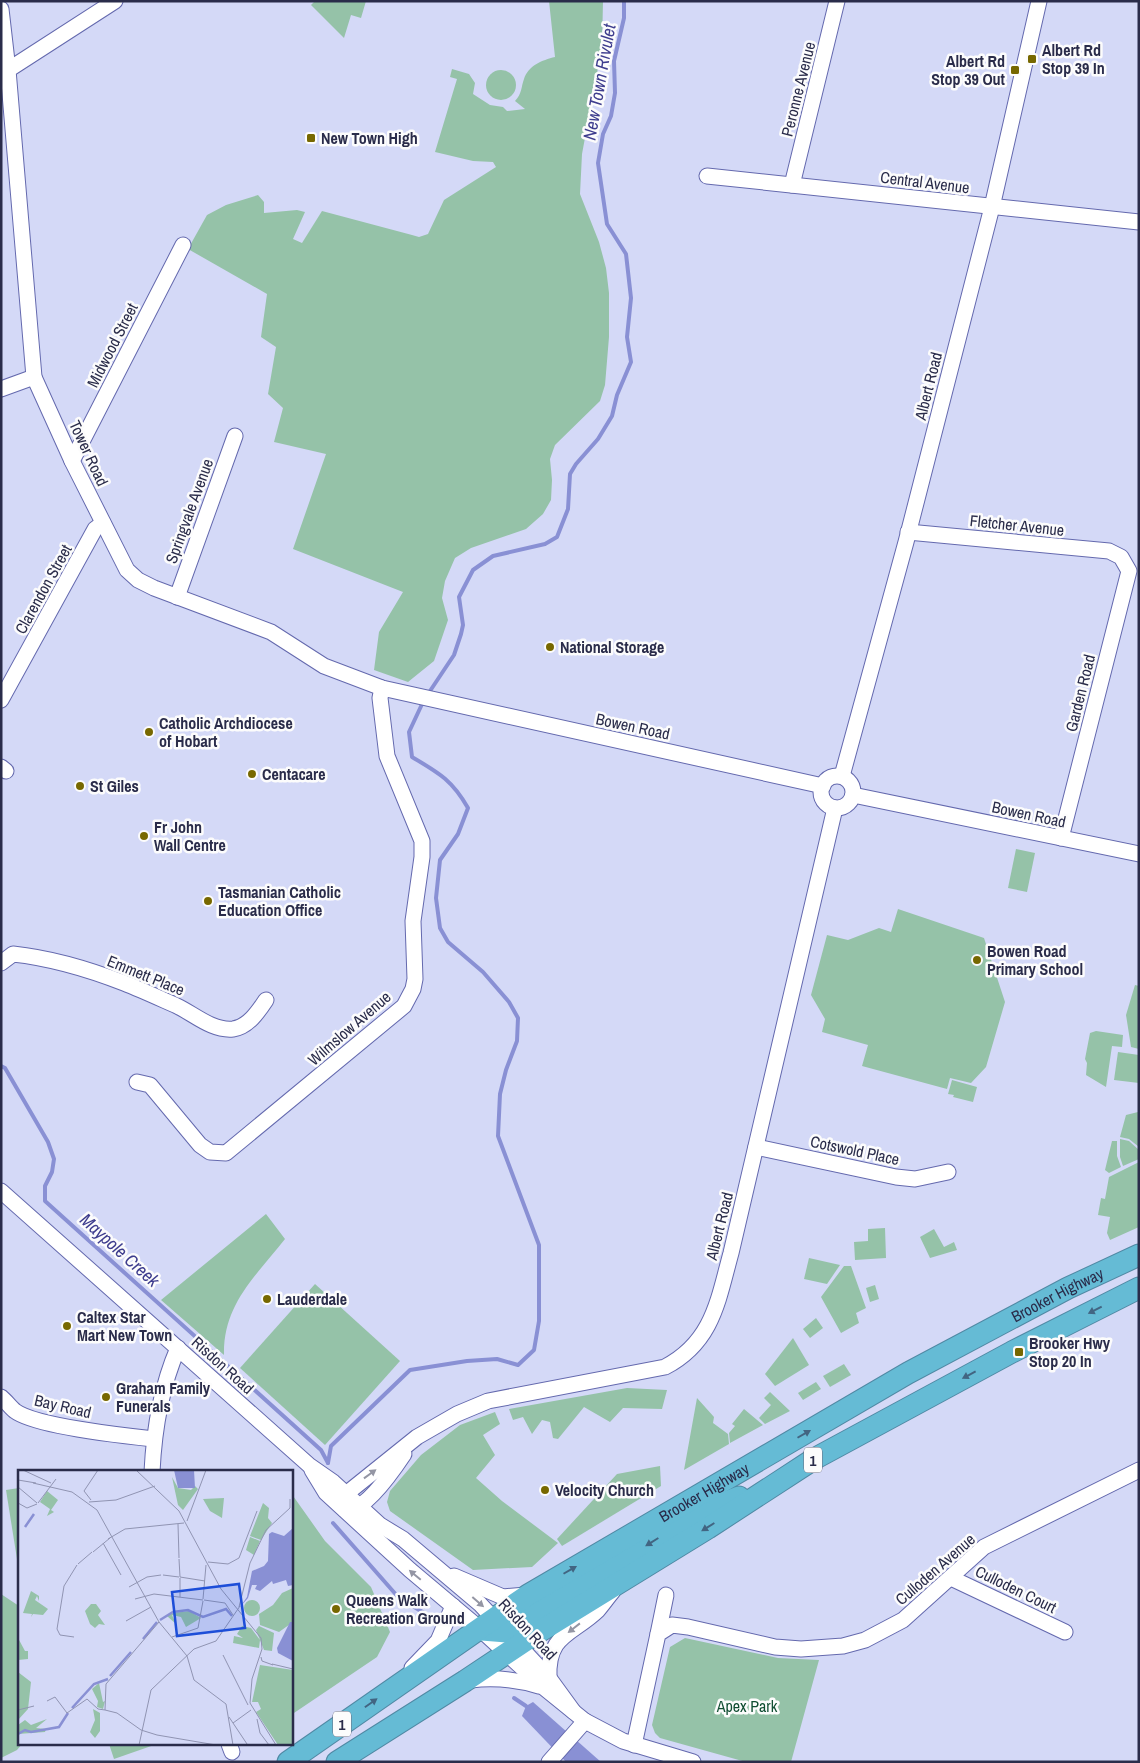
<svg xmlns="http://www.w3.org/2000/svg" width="1140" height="1763" viewBox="0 0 1140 1763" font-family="'Archivo Narrow',sans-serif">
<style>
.green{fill:#95c2a8}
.water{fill:#8990d4}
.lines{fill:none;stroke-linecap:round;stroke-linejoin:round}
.stream{stroke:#8990d4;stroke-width:4}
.minor-casing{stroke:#6469ae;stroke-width:17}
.highway-casing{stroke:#5089a4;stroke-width:23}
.minor{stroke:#fff;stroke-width:15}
.highway{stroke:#65bbd5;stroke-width:21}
.oneway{fill:#426582}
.oneway2{fill:#9496a4}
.poi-dot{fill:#776800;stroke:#fcfcfc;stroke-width:2}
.labels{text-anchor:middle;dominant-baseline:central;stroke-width:5;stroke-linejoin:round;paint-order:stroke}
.shield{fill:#fcfcfc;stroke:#696a7f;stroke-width:1}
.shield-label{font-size:15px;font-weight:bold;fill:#2a2c4a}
.poi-label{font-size:16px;font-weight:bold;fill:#2a2c4a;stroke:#fcfcfc;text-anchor:start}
.street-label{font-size:16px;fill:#2a2c4a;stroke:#fcfcfc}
.park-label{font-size:16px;fill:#104e32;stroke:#fcfcfc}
.water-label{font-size:18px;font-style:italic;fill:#3e3d8e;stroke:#fcfcfc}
.inset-river{fill:none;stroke:#8990d4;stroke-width:2.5}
.inset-road{fill:none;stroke:#9094b2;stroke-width:1}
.view{fill:#1d4ed8;fill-opacity:0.15;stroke:#1d4ed8;stroke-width:2.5}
.inset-edge{fill:none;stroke:#2a2c4a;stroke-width:2.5}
</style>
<rect width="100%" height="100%" fill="#d4d9f7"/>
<g class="green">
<polygon points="315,1 366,1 361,18 351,15 344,38 311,5"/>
<path d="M549,1H603L602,46L582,154L580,194L599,242L606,268L609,293V337L605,385L600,401L555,445L550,459L552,480L551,500L543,514L526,529L471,548L455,558L445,581L442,598L448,620L434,661L408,682L374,670L379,632L403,592L293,549L326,454L274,442L283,408L268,394L276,347L261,337L267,294L188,249L207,215L226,205L258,195L264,202V213L297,210L305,212L293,239L302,243L322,211L412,235L419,237L428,234L444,200L496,167L493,162L473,161L435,152L457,79L450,77L452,69L469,74L475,83L473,94L490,105L503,107L507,111L525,109L515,101C522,94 521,87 524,79C528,66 542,60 555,57Z"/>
<circle cx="501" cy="85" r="15"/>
<polygon points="1016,849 1035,853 1027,892 1008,888"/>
<polygon points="898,909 984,938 1005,1002 986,1067 971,1083 950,1078 947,1089 862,1066 868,1045 822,1032 825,1019 811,995 827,935 848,940 879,928 891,932"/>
<polygon points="1135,985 1139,986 1139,1049 1131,1047 1126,1015"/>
<polygon points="1096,1031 1123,1035 1122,1047 1112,1046 1106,1087 1086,1075 1087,1063 1085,1059 1090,1033"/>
<polygon points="1118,1052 1139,1055 1139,1083 1114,1080"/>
<polygon points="952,1080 977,1087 973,1102 953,1097 954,1095 948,1094"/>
<polygon points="1139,1109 1139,1147 1129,1139 1120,1137 1126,1115 1138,1112"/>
<polygon points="1120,1139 1129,1141 1139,1150 1139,1159 1123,1166 1120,1157"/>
<polygon points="1112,1141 1117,1141 1117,1156 1121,1167 1109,1173 1105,1170"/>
<polygon points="1139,1162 1139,1227 1110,1240 1107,1233 1110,1217 1098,1215 1101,1198 1105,1199 1109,1177"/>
<path d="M266,1214L285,1239C256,1276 223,1304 224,1355L161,1300Z"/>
<polygon points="885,1228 886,1258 855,1260 854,1242 868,1241 868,1229"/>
<polygon points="934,1229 944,1247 954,1242 957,1250 930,1258 920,1237"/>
<polygon points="809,1258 840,1265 827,1284 804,1279"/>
<polygon points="844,1266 851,1266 866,1308 856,1313 859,1323 841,1333 821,1297"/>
<polygon points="315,1284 400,1361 325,1445 240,1368"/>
<polygon points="875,1285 879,1299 870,1302 866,1288"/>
<polygon points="816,1318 823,1328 810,1338 803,1329"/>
<polygon points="793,1338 809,1365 775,1386 765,1374"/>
<polygon points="844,1364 851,1375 830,1387 823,1376"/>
<polygon points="816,1382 821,1389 803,1400 798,1393"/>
<polygon points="627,1388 667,1390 662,1409 623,1408 610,1422 584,1407 558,1439 553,1438 550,1422 542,1420 532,1434 523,1417 513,1420 509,1409"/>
<polygon points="770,1392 790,1411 765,1424 759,1418 771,1405 764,1398"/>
<polygon points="697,1398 714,1417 713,1423 728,1434 729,1444 684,1470"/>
<polygon points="744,1409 763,1425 730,1443 729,1433 735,1426 732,1424"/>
<polygon points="495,1412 500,1424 483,1435 495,1455 476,1478 502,1501 558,1543 532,1567 473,1570 390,1511 387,1502 390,1491 421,1455 460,1425"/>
<polygon points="660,1466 661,1486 562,1546 557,1539 617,1474"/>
<polygon points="19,1488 19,1559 17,1559 6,1490"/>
<polygon points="291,1493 325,1541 371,1587 390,1632 377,1657 291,1715"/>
<polygon points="1,1594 19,1606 19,1744 22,1744 17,1750 1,1758"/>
<polygon points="685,1638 778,1658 819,1660 791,1762 746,1762 660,1738 655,1733 652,1725 670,1647"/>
<polygon points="109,1744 157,1744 114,1759"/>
</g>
<polygon class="water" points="533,1702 601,1762 566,1762 522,1716 526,1706"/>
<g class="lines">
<g class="stream">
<polyline points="428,694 454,655 461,634 463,625 459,597 473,570 493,556 545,544 557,537 568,509 570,474 576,464 598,439 612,416 617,395 631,362 627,337 631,298 626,254 607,224 598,163 603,134 611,116 615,93 614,61 624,18 624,1"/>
<polyline points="1,1066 5,1068 48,1142 54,1159 52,1172 45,1186 45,1201 321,1450 328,1463"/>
<path d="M328,1463L331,1446L410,1370L467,1361L497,1359L518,1365L534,1350L539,1321V1245L498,1136L500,1094L506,1070L517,1041L518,1018L509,1002L483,972L448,942L440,928L436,898L440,860L458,834L468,808C452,780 439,773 412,757L409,732L423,702"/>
<polyline points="333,1523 399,1598 431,1617"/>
<polyline points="514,1698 526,1706"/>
</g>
<defs>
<g id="minor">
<polyline points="1,9 8,70 34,377 72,461 127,570 138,580 154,588 271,632 324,666 382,688 823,786"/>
<polyline points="8,70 115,1"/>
<polyline points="707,176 1139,222"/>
<polyline points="792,185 837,1"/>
<polyline points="1,389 34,377"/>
<polyline points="72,461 183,245"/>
<polyline points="908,532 1109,551 1121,557 1129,571 1061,838"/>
<polyline points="177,597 235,436"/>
<polyline points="1,700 95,529 103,523"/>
<polyline points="1,767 6,771"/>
<polyline points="842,776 906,542 992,207 1039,1"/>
<circle cx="837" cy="792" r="16"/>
<polyline points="853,795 1139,854"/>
<path d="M1,963L13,954C50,958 88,969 124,983C142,990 159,998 177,1006C194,1014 212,1031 233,1029C248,1027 258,1012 266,1000"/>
<polyline points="137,1082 150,1085 200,1145 210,1152 226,1153 404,1006 413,989 415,979 413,921 422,857 422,841 387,756 380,698 382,688"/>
<polyline points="756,1147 896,1177 915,1179 948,1172"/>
<polyline points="1,1191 310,1466 333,1482 380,1525 403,1539 480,1604 549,1678 573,1711"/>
<path d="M1,1397C6,1401 10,1407 15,1411C35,1426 125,1436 154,1439"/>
<polyline points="312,1470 326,1493 410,1570 479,1628 543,1687 585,1721 623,1741 693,1762"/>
<path d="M152,1472C154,1430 161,1387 178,1348"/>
<path d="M352,1509C369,1505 394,1469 404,1454"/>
<path d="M345,1510L346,1494L417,1437L457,1414L488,1401L665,1367C713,1342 718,1300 731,1253L835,808"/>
<polyline points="454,1576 503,1597 526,1595"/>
<polyline points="951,1578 1065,1632"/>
<polyline points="658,1634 666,1595"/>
<polyline points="412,1668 438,1641 453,1606"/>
<path d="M549,1678C547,1634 572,1635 598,1610C603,1604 608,1597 613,1591"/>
<path d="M471,1680C495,1677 515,1679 539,1686"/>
<polyline points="229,1744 232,1752"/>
<polyline points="634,1745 658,1634 672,1625 688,1627 775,1647 801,1649 843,1646 865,1640 903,1620 984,1547 1139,1470"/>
<polyline points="549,1762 585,1721"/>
</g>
<g id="highway">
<polyline points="482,1630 507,1632 701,1512 739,1497"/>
<path id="s1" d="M288,1762L528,1595L908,1373L1068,1288L1139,1255"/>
<polyline points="337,1762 465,1681 534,1635 708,1528 814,1459 1012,1352 1139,1288"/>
</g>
</defs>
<use href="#minor" class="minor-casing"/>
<use href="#highway" class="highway-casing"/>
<use href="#minor" class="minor"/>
<use href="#highway" class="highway"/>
</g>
<defs><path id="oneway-solid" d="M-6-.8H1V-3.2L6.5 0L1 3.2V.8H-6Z" transform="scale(1.25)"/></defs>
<g class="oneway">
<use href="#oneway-solid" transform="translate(1095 1310) rotate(153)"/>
<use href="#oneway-solid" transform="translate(969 1375) rotate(152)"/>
<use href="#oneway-solid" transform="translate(804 1434) rotate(-30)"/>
<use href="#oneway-solid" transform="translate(708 1527) rotate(148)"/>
<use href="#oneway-solid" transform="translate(652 1542) rotate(148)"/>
<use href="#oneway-solid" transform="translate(570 1570) rotate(-30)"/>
<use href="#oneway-solid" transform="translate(371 1703) rotate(-35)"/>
</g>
<g class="oneway2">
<use href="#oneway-solid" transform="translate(370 1474) rotate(-36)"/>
<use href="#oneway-solid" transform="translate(415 1575) rotate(-140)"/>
<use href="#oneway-solid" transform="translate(478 1602) rotate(41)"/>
<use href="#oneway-solid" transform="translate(574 1628) rotate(142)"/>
</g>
<g class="poi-dot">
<rect x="1027" y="54" width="10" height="10" rx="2.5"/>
<rect x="1010" y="65" width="10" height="10" rx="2.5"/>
<rect x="306" y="133" width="10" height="10" rx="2.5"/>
<circle cx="550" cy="647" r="5"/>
<circle cx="149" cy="732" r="5"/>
<circle cx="252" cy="774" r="5"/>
<circle cx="80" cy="786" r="5"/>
<circle cx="144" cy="836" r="5"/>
<circle cx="208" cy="901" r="5"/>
<circle cx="977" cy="960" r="5"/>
<circle cx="267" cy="1299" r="5"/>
<circle cx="67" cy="1326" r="5"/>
<rect x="1014" y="1347" width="10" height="10" rx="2.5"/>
<circle cx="106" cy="1397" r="5"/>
<circle cx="545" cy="1490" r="5"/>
<circle cx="336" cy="1609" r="5"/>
</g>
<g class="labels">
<g class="shield">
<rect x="804" y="1447.5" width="18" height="25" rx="4"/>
<rect x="333" y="1711.5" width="18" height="25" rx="4"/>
</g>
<g class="shield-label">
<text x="813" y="1460">1</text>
<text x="342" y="1724">1</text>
</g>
<g class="poi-label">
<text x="1042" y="50">Albert Rd<tspan x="1042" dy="18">Stop 39 In</tspan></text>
<text x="1005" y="61" text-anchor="end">Albert Rd<tspan x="1005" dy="18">Stop 39 Out</tspan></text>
<text x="321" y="138">New Town High</text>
<text x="560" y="647">National Storage</text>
<text x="159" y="723">Catholic Archdiocese<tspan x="159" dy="18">of Hobart</tspan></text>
<text x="262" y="774">Centacare</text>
<text x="90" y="786">St Giles</text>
<text x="154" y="827">Fr John<tspan x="154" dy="18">Wall Centre</tspan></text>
<text x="218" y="892">Tasmanian Catholic<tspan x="218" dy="18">Education Office</tspan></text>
<text x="987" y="951">Bowen Road<tspan x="987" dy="18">Primary School</tspan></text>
<text x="277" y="1299">Lauderdale</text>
<text x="77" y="1317">Caltex Star<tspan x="77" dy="18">Mart New Town</tspan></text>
<text x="1029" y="1343">Brooker Hwy<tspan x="1029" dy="18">Stop 20 In</tspan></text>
<text x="116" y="1388">Graham Family<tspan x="116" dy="18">Funerals</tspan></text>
<text x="555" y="1490">Velocity Church</text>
<text x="346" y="1600">Queens Walk<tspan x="346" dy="18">Recreation Ground</tspan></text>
</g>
<g class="street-label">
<text transform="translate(798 89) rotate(-76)">Peronne Avenue</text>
<text transform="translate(925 182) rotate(7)">Central Avenue</text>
<text transform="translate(112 345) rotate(-63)">Midwood Street</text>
<text transform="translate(928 386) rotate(-76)">Albert Road</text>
<text transform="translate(89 453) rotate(65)">Tower Road</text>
<text transform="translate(189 511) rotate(-70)">Springvale Avenue</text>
<text transform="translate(1017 525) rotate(6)">Fletcher Avenue</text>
<text transform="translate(43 589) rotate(-61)">Clarendon Street</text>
<text transform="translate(1080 693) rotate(-76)">Garden Road</text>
<text transform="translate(633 726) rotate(12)">Bowen Road</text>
<text transform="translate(1029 814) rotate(12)">Bowen Road</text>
<text transform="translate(146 975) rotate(22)">Emmett Place</text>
<text transform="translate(349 1028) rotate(-41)">Wilmslow Avenue</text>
<text transform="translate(855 1150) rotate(12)">Cotswold Place</text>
<text transform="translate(719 1226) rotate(-76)">Albert Road</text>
<text stroke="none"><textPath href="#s1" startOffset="901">Brooker Highway</textPath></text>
<text transform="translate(223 1365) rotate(42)">Risdon Road</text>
<text transform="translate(63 1406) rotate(13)">Bay Road</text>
<text stroke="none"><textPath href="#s1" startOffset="496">Brooker Highway</textPath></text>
<text transform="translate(935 1569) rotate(-41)">Culloden Avenue</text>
<text transform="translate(1016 1589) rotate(26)">Culloden Court</text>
<text transform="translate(528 1629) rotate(47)">Risdon Road</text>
</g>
<g class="park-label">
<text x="747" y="1706">Apex Park</text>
</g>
<g class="water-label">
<text transform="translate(599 82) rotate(-80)">New Town Rivulet</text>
<text transform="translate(120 1250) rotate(42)">Maypole Creek</text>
</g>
</g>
<g transform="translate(18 1470)">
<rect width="275" height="275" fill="#d4d9f7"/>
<path d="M154,7L160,18L173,20L177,16L180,19L165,40L160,35ZM29,21L40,30L33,40L36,42L29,46L32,39L22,32ZM206,28L204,48L192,41L185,29ZM245,33L251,38L250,48L254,53L243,70L232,66ZM232,67L242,71L236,85L228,80ZM275,118V152L261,162L242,155L241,144L255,135L264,123ZM13,121L21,126V131L19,126L17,130L30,139L25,145L15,144L13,147L14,144L5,143ZM226 138a8 8 0 1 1 16 0a8 8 0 1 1-16 0ZM73,134H78L83,141L80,145L87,155L81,154L77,158L72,154L67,141ZM171,141L183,148L168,157L163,147L154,145L158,154L149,146L155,143ZM224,156L233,158L242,170L241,178L215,173L216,166L225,168L219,164ZM241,156L256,163L254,181L246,180L238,160ZM0,168L7,181H10V189L0,190ZM242,195L275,200V275H260L238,242L243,239L240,232H234ZM0,202L13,212L10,239L0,250ZM81,213L85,232L87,231L85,239L79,237L80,231L74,219ZM75,239L82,243V261L77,268L72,262L77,250ZM29,249L18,258L28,259L27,262L0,264V255L7,250L13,255Z" fill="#95c2a8"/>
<path d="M156,0H176L177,18H160ZM275,58V115L270,116L268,110L255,114L254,111L242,121L237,119L239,115H234L230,128L222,137L229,127L234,101L246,96L250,91L251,64L254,62L266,66ZM272,152H275V191L260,183L259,178Z" fill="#8990d4"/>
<path class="inset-river" d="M7,57L16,44M142,150L155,142L170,140L185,147L208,139L214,146M125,169L139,152M92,206L113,182M54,238L76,214L90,209M0,264L7,260L13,262L41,257L50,243"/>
<path class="inset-road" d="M5,0L33,13M118,0L161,41L203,119L243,168L244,179L234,209L232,233L258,275M0,10L18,13M15,13L54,22L79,40L141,152L169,186L176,210L208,234L215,275M0,17L19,33M73,30L66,21L80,0M71,32L98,30L137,16M0,33L9,38L19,34M20,33L38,9M169,51L188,0M160,54L161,88M90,69L107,59L166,53M85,73L103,105M75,82L92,68M161,89L162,107M190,92L210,94L221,88L239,41M60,94L74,82M145,105L161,107M162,107L187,111M162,108V127M111,117L129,107L143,105M117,129L136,124L185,130M185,129L188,95M186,130L207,133L215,145M221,137L232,93L248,60L272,38V29M108,151L133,137M56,167L42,165L39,159L46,116L59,95M154,167L180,158L185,131M205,185L230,235M243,187L244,191L255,195M254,194L275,199M29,231L37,227L49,243L69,229L80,239L87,240L88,214L141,152M0,240L16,236M87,240L99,243L123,260L139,265L198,275M211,247L229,274M239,249L242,263L251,275M215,253L233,240M121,275L133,220L176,179L198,171L222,136"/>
<path class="view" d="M221,114L227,158L159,166L154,122Z"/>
<rect width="275" height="275" class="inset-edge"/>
</g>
<rect width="1140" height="1763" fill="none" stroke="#2a2c4a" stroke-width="5"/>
</svg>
